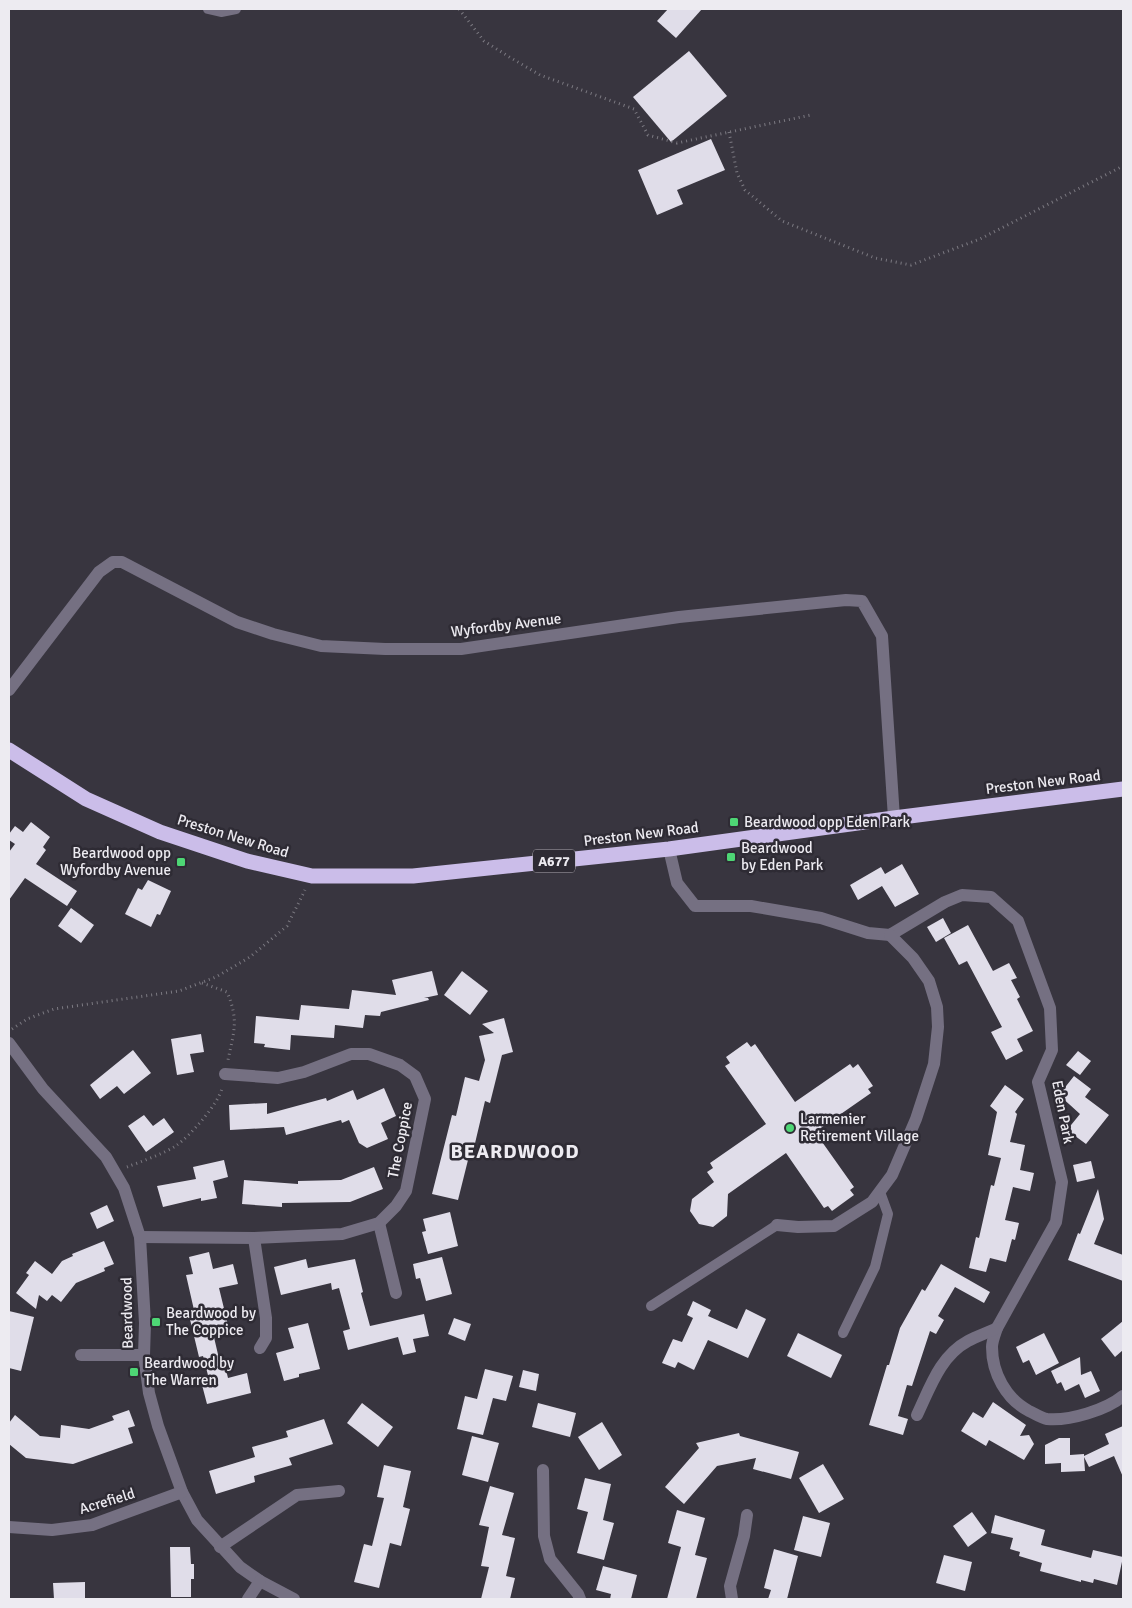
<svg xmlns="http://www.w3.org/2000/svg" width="1132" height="1608" viewBox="0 0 1132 1608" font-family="Signika,sans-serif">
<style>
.building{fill:#e0dde9}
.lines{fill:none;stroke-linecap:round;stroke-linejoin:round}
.path{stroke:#7c7a82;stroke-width:3;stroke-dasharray:1 4;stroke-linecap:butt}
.lane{stroke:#757082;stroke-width:10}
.street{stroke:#757082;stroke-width:12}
.highway{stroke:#cbbde9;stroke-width:15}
.poi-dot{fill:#4ed675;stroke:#2e2b34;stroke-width:2}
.labels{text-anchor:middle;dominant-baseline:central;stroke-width:5;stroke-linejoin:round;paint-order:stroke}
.shield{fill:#2e2b34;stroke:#b4b1b8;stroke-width:1}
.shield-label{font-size:14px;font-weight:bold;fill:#edebf1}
.street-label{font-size:15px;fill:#edebf1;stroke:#2e2b34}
.poi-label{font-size:15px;fill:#edebf1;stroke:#2e2b34;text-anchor:start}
.district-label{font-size:20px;font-weight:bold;letter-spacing:1px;fill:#edebf1;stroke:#2e2b34}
</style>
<rect width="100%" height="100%" fill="#38353f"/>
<g class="building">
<polygon points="668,9 702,9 676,38 657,21"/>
<polygon points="689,51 727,96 671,142 633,97"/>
<polygon points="711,139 725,170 677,190 683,204 657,215 638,170"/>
<polygon points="31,822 50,837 43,847 46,850 36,864 77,891 67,906 25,878 9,900 9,852 15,844 9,840 9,834 15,826 23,832"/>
<polygon points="902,864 919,894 895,907 882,886 858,900 850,885 881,867 885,874"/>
<polygon points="148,880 171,891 160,915 157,914 151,927 125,914 138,888 142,890"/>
<polygon points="71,908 94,925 81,943 58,926"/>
<polygon points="943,918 951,933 936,942 927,927"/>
<polygon points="968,925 993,971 1009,963 1017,978 1011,980 1020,997 1017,999 1033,1031 1017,1039 1023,1051 1006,1060 991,1032 1002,1027 967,961 959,965 944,938"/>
<polygon points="432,971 438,995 424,998 428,998 429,1000 381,1012 380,1016 365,1015 363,1028 335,1025 334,1038 291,1035 290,1050 264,1047 265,1044 254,1043 256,1016 299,1020 301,1005 349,1009 352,990 396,995 392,980"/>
<polygon points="462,971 488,991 470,1015 444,995"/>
<polygon points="504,1018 513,1052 502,1055 490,1103 485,1101 472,1156 469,1156 458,1200 432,1194 452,1115 456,1116 465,1077 479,1081 485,1060 479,1036 494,1033 482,1024"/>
<polygon points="201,1034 204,1052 190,1054 194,1072 177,1075 171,1039"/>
<polygon points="747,1042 751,1047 755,1044 795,1102 850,1064 853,1068 858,1064 873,1086 868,1089 871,1093 815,1132 854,1187 850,1190 854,1195 832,1211 828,1206 824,1208 786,1153 728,1194 727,1216 713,1227 699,1224 690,1211 692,1199 714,1182 707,1172 713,1168 710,1163 766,1124 725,1066 730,1063 726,1057"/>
<polygon points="133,1050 151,1073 124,1094 117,1086 100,1099 90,1085"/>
<polygon points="1078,1051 1091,1061 1080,1075 1066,1065"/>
<polygon points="1074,1076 1091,1089 1085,1097 1109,1115 1086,1144 1067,1130 1080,1114 1059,1095"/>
<polygon points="1005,1085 1024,1099 1015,1112 1017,1114 1010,1142 1025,1145 1020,1170 1034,1173 1030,1191 1013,1187 1005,1220 1019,1223 1015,1240 1012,1239 1006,1262 990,1258 986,1272 969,1268 976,1237 979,1238 991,1185 994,1186 1001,1158 988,1155 997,1112 990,1106"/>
<polygon points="384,1088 396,1116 381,1123 388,1139 367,1148 359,1143 349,1120 342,1123 341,1120 286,1135 284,1127 230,1130 229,1105 267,1103 267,1114 326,1098 327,1101 353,1090 357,1100"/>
<polygon points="144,1115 153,1126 164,1118 174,1132 146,1152 128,1126"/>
<polygon points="224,1160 228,1177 213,1181 217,1198 201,1201 201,1198 163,1207 157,1186 196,1179 193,1167"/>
<polygon points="1091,1161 1095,1178 1077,1182 1073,1165"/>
<polygon points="374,1167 383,1189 350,1202 282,1203 282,1207 242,1204 244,1180 298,1184 298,1181 341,1180"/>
<polygon points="1098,1189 1104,1219 1094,1244 1123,1255 1123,1281 1068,1260 1078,1233 1080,1234"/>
<polygon points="107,1205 114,1221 97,1229 90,1213"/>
<polygon points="450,1212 458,1246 428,1254 422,1232 426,1231 423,1219"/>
<polygon points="104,1241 114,1264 104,1268 105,1271 76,1283 61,1302 52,1295 47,1301 39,1295 36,1309 16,1293 29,1275 26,1273 35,1261 52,1274 62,1261 73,1256 72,1254"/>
<polygon points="209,1252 213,1269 233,1264 238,1284 219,1288 229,1329 213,1333 220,1363 224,1362 228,1378 247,1373 251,1393 207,1404 202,1385 210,1383 203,1356 199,1357 188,1311 194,1310 186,1275 193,1274 189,1257"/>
<polygon points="442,1257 452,1294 426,1301 420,1278 416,1279 413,1264"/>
<polygon points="306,1259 308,1268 355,1259 363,1292 361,1293 370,1326 424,1314 429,1336 413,1339 416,1352 403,1355 398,1337 348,1350 343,1331 350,1329 339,1288 332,1290 331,1283 281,1295 274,1267"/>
<polygon points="941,1264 990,1292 984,1303 955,1287 938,1316 944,1320 936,1334 930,1331 912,1386 907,1385 898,1416 908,1419 903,1435 869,1425 887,1365 889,1365 900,1328 922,1289 925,1291"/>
<polygon points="693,1301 711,1310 708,1316 737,1329 746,1309 766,1319 748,1358 708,1340 694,1370 678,1362 675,1368 662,1363 673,1339 682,1342 693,1318 687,1315"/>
<polygon points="9,1311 34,1317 21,1371 9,1368"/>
<polygon points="454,1318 471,1324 465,1341 448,1334"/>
<polygon points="1123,1321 1123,1350 1115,1357 1101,1339"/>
<polygon points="308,1323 320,1369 299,1374 299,1377 284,1381 276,1353 294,1348 288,1328"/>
<polygon points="798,1333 842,1355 831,1378 787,1356"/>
<polygon points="1044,1333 1059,1363 1036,1375 1029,1360 1023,1363 1016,1347"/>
<polygon points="1080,1357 1081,1375 1091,1371 1100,1391 1085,1398 1079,1384 1065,1391 1061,1382 1057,1384 1051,1371"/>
<polygon points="485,1369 513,1376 506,1401 493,1398 483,1435 457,1429 465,1396 477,1399"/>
<polygon points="523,1370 539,1374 536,1391 519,1387"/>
<polygon points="993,1402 1026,1425 1020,1436 1029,1435 1034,1444 1024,1460 989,1440 986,1446 961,1431 973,1412 983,1418"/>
<polygon points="362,1403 393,1427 378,1447 347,1423"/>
<polygon points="538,1403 576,1413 570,1437 532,1427"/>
<polygon points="129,1410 135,1426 128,1428 133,1443 73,1464 26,1458 9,1444 9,1423 15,1415 40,1436 60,1438 61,1425 89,1429 114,1420 112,1416"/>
<polygon points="324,1419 333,1444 289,1458 292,1465 254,1476 255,1482 216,1494 209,1471 255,1457 252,1447 288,1437 286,1431"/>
<polygon points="602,1422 622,1455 599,1470 578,1437"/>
<polygon points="1123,1426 1123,1477 1114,1456 1089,1467 1084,1457 1085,1471 1061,1472 1061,1463 1045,1464 1045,1445 1059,1438 1070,1438 1070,1455 1084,1454 1084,1456 1109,1444 1105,1434"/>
<polygon points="739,1433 740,1436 799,1452 791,1479 753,1469 756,1458 717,1466 684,1504 665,1487 699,1448 696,1443"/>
<polygon points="472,1436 499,1443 488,1482 462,1475"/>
<polygon points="823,1464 844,1499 819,1513 799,1478"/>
<polygon points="384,1465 411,1471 403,1507 410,1509 401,1546 390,1543 379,1588 354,1582 364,1544 372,1546 384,1498 377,1497"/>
<polygon points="585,1478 611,1484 603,1520 614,1523 604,1560 577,1553 588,1512 577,1509"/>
<polygon points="490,1486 514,1493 502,1535 515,1538 506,1576 515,1578 510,1599 481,1599 489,1567 481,1566 489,1527 479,1525"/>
<polygon points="677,1510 705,1518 695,1555 707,1558 696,1599 667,1599 681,1547 668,1543"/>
<polygon points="972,1512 987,1533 968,1547 953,1526"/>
<polygon points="995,1515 1045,1530 1041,1545 1091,1558 1093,1550 1123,1557 1117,1585 1094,1579 1093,1583 1081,1580 1081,1582 1040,1571 1042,1563 1019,1556 1020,1552 1010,1549 1013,1538 991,1533"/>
<polygon points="803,1516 830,1523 821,1557 794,1550"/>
<polygon points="170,1547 190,1547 191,1564 194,1564 194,1579 191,1579 191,1597 171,1597"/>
<polygon points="774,1549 798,1556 787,1599 768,1599 771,1590 764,1588"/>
<polygon points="944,1555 972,1562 965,1591 936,1583"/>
<polygon points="603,1566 637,1575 631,1599 610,1599 611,1594 596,1590"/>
<polygon points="85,1582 85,1599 54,1599 53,1583"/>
</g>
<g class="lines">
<g class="path">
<polyline points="459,9 484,41 511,58 540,75 634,109 648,135 677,143 811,115"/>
<polyline points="729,132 737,173 745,190 782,221 875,258 911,265 980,239 1123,166"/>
<path d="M202,983L227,992C239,1020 234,1031 228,1060"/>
<polyline points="12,1029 27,1019 54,1009 179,991 216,977 250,957 287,926 305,890"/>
<path d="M127,1167C142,1161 164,1154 177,1145C190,1136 219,1103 222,1088"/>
</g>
<g class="lane">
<polyline points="208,9 221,12 236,9"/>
<polyline points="651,1306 777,1225"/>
<polyline points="843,1333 875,1267 888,1214 880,1192"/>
</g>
<g class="street">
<polyline points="9,690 99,572 113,562 122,562 237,622 273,634 321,646 385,649 461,649 679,617 846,600 862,601 882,636 894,818"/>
<path d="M669,849L677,883L695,906H751L821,918L868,933L890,935L945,902L962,895L991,897L1018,921L1050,1008L1052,1050L1038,1082L1062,1182L1056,1222L997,1328C995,1334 992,1341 992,1347C992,1373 1006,1399 1029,1411C1034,1413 1041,1418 1047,1419C1070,1421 1106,1410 1123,1396"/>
<polyline points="9,1043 43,1089 106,1157 124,1188 140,1237 145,1323 144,1355 149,1393 158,1426 182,1492 197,1520 240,1567 260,1581 294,1599"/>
<polyline points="379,1223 396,1293"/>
<polyline points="777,1225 798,1227 834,1226 872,1202 892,1175 916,1119 934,1064 938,1027 937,1007 929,981 913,958 890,935"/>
<polyline points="140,1237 254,1238 342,1234 379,1223 396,1206 406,1191 425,1099 415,1076 400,1065 369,1054 351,1054 304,1072 278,1078 225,1074"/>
<polyline points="254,1238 266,1318 266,1338 260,1348"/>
<polyline points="81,1355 144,1355"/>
<path d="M917,1415C930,1388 940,1356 968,1341C977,1336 987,1333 997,1328"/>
<polyline points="543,1470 544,1536 550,1559 578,1594 580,1599"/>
<polyline points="9,1527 52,1530 92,1525 182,1492"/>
<polyline points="220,1547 297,1495 339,1491"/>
<polyline points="248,1599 260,1581"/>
<polyline points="732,1599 730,1586 744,1536 747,1515"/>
</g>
<polyline class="highway" points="9,750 86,799 160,832 247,861 312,876 413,876 669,849 894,818 1123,789"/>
</g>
<g class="poi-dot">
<rect x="729" y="817" width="10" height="10" rx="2.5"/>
<rect x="726" y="852" width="10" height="10" rx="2.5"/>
<rect x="176" y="857" width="10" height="10" rx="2.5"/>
<circle cx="790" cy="1128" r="5"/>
<rect x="151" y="1317" width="10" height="10" rx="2.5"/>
<rect x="129" y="1367" width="10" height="10" rx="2.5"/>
</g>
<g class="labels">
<rect class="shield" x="533" y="849.5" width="42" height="23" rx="4"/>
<g class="shield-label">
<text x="554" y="861">A677</text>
</g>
<g class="street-label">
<text transform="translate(506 625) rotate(-7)">Wyfordby Avenue</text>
<text transform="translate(1043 782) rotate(-7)">Preston New Road</text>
<text transform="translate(641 834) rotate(-7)">Preston New Road</text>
<text transform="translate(233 836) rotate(17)">Preston New Road</text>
<text transform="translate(1063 1112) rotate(79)">Eden Park</text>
<text transform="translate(400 1140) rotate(-79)">The Coppice</text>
<text transform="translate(127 1313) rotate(-91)">Beardwood</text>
<text transform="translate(107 1501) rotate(-17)">Acrefield</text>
</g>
<g class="poi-label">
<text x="744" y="822">Beardwood opp Eden Park</text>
<text x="741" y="848">Beardwood<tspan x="741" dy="17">by Eden Park</tspan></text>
<text x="171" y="853" text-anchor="end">Beardwood opp<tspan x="171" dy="17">Wyfordby Avenue</tspan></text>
<text x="800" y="1119">Larmenier<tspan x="800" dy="17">Retirement Village</tspan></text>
<text x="166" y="1313">Beardwood by<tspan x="166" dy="17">The Coppice</tspan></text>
<text x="144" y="1363">Beardwood by<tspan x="144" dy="17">The Warren</tspan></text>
</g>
<g class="district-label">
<text x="515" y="1151">BEARDWOOD</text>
</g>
</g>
<rect width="1132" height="1608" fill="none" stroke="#edebf1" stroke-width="20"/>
</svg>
